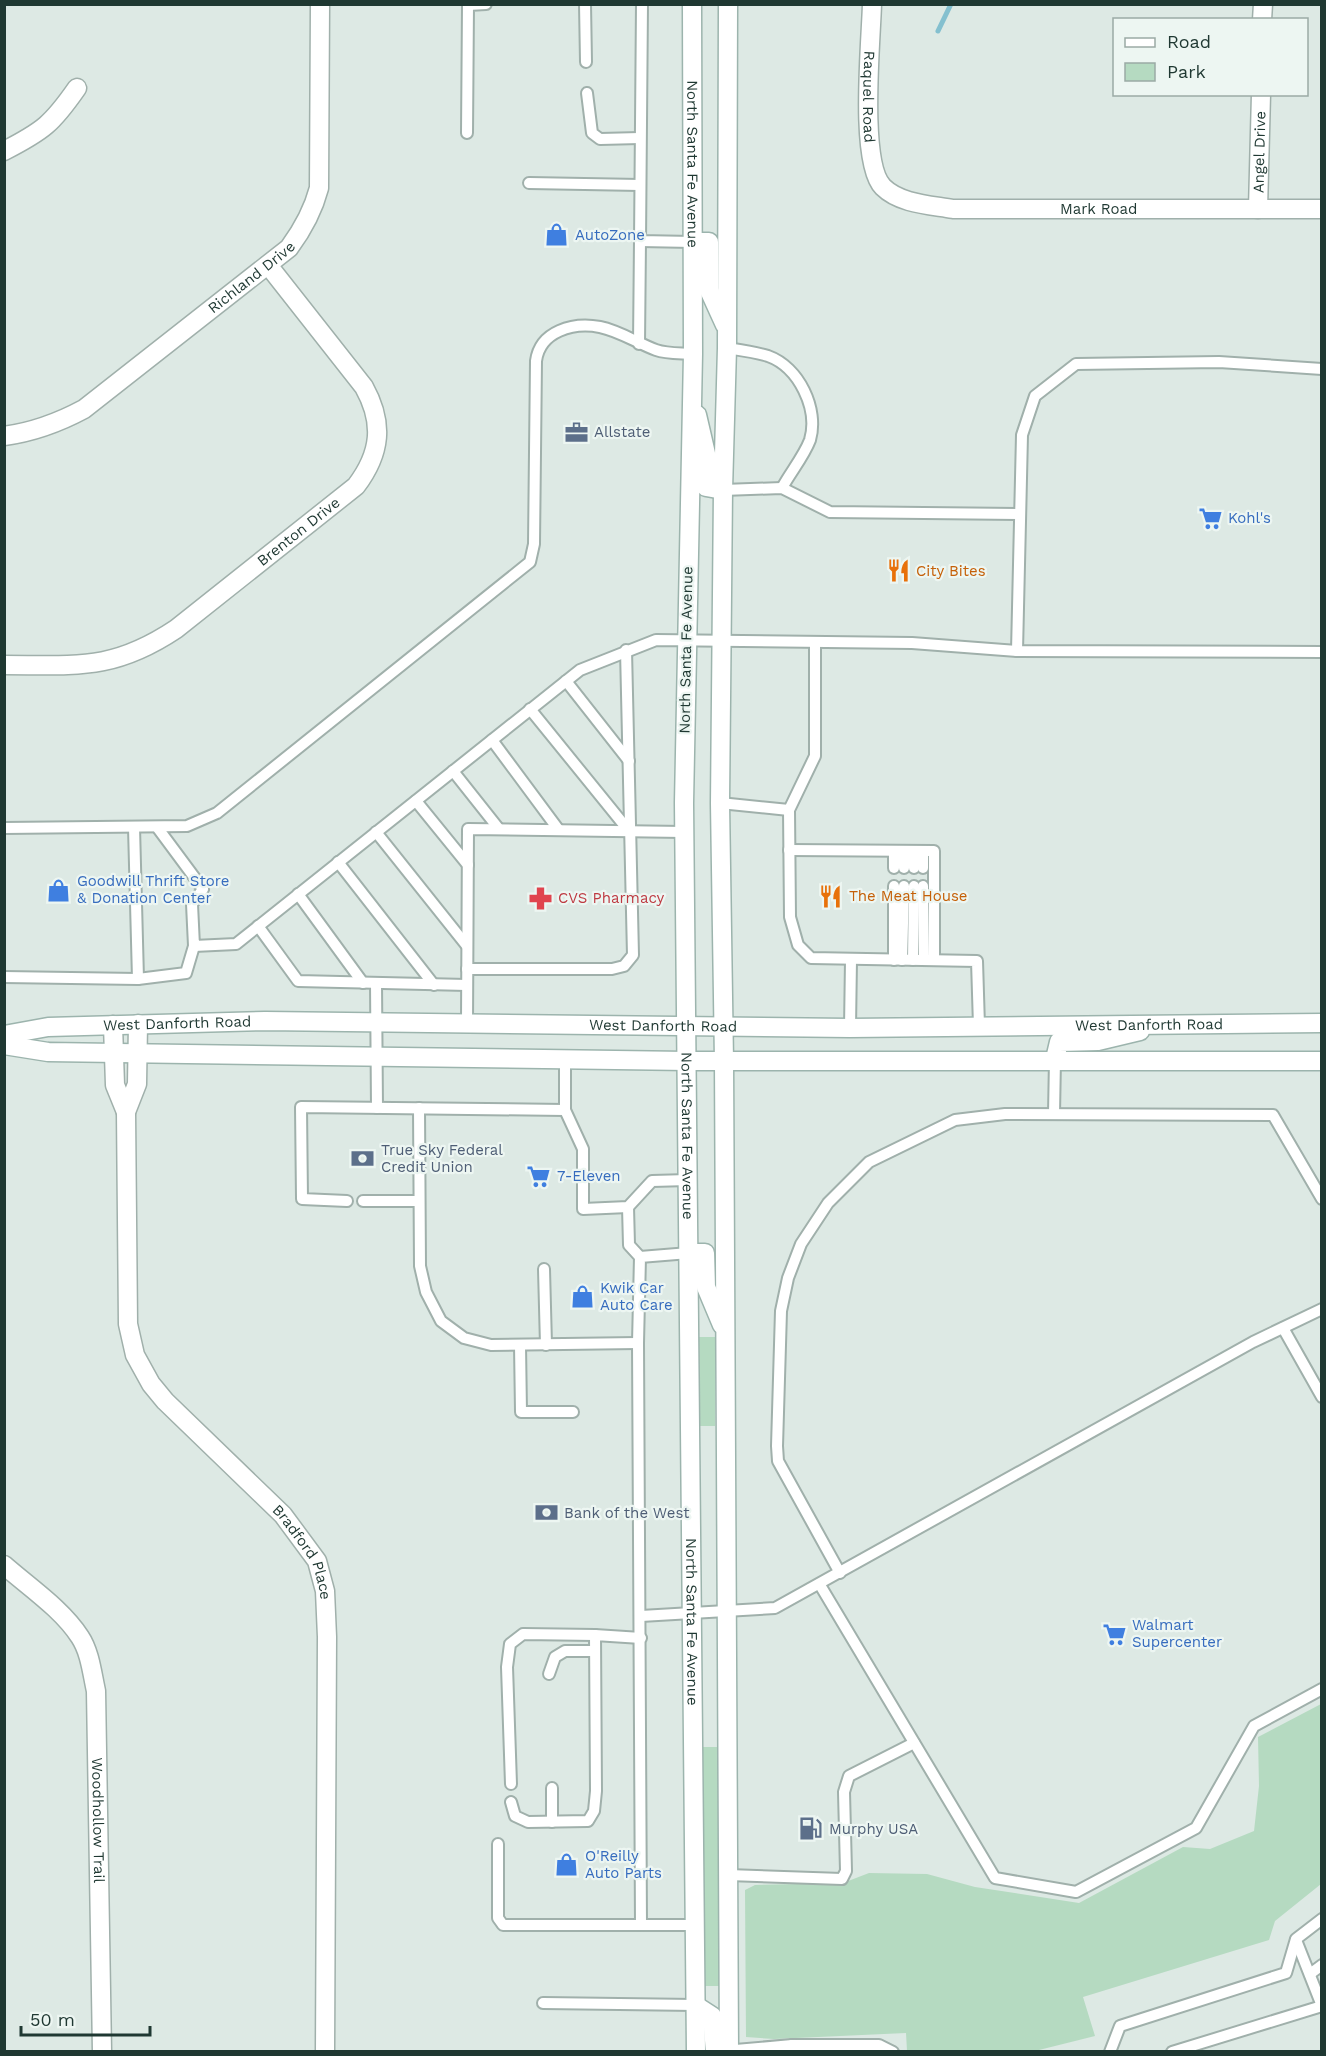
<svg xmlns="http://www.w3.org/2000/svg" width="1326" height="2056" viewBox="0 0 1326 2056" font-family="'Work Sans',sans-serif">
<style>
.green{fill:#b5dac1}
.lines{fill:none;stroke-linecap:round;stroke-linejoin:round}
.stream{stroke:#84c0cf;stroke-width:5}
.lane-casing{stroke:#a0b0ab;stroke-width:14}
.street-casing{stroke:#a0b0ab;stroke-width:21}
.secondary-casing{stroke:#9cb4ad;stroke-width:21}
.lane{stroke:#fff;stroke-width:10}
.street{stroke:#fff;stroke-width:18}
.secondary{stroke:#fff;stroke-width:18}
.labels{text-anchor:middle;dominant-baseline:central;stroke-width:4.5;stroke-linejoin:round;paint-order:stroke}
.street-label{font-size:15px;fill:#1f3832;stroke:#edf6f2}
.shop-label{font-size:15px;fill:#366cbe;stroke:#edf6f2;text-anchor:start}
.service-label{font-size:15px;fill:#4e5e75;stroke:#edf6f2;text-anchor:start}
.food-label{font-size:15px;fill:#c56008;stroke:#edf6f2;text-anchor:start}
.health-label{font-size:15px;fill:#be3a42;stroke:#edf6f2;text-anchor:start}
</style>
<rect width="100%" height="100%" fill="#dde9e4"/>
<g class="green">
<polygon points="699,1337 715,1337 715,1426 700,1426"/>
<polygon points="1321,1704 1321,1884 1275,1921 1269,1940 1083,1997 1095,2036 1031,2052 907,2051 906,2033 774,2039 746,2037 745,1890 755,1885 843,1883 869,1873 927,1874 975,1887 1079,1903 1183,1847 1210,1849 1254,1831 1259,1786 1258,1737"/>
<polygon points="703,1747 718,1747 719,1986 704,1986"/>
</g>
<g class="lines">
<polyline class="stream" points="938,31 951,4"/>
<defs>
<g id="lane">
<polyline points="585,4 586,62"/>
<polyline points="642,4 640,241 693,242"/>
<polyline points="587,93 592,133 600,139 640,138"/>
<polyline points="467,133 468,5 486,4"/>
<polyline points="529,183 640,185"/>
<polyline points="639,344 640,241"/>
<path d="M727,348C740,350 755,352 768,356C799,367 819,409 810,440C804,456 790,473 782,488"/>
<polyline points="723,490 782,488 830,512 1020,514"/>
<polyline points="815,643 815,756 789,810 790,917 798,945 811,958 977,961 979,1026"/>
<polyline points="1017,651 1022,435 1035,396 1076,364 1219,362 1322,369"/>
<polyline points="566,681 629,761"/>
<polyline points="530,709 629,831"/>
<polyline points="492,740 558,829"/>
<polyline points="453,771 499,829"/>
<polyline points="416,801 468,865"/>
<polyline points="720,803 789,810"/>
<polyline points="157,827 203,889 192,904 194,946 236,944 580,670 656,640 912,643 1017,651 1322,652"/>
<path d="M4,828L187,826L217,813L530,562L534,544L536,361C540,331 573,322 600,327C620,331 637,343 656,350C667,354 681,353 693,354"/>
<polyline points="376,832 467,946"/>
<polyline points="789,850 934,851 934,960"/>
<polyline points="914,851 914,868"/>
<polyline points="923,851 923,868"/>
<polyline points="338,862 434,985"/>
<polyline points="894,868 894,851"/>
<polyline points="904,868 904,851"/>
<polyline points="923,886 924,960"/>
<polyline points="298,894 363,983"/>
<polyline points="258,926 298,981 467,985"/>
<polyline points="894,960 894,886"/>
<polyline points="902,960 904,886"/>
<polyline points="913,960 914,886"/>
<polyline points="467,969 612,969 624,966 633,955 626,650"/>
<polyline points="4,977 138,979 134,827"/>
<polyline points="138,979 186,973 194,946"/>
<polyline points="376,983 377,1108"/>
<polyline points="467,1024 468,829 684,832"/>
<polyline points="850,1028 851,960"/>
<polyline points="419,1108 420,1266 426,1292 441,1321 464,1338 491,1345 638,1343"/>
<polyline points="565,1110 583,1149 583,1209 628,1207 652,1181 688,1180"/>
<polyline points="1054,1114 1055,1059"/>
<polyline points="347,1201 302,1199 301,1107 565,1110 565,1059"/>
<polyline points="363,1201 419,1201"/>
<polyline points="628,1207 629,1245 640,1257"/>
<polyline points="544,1269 546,1345"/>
<polyline points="1283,1328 1322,1397"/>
<polyline points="520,1345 521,1412 573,1412"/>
<polyline points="840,1573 778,1461 777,1446 781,1311 788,1278 801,1244 828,1203 869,1162 955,1120 1005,1114 1273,1115 1322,1199"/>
<polyline points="820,1585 995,1878 1076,1892 1196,1828 1254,1726 1322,1689"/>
<polyline points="641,1616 775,1608 1253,1342 1322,1309"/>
<polyline points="549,1674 555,1657 565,1651 595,1651"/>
<polyline points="511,1784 507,1667 510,1644 523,1634 595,1635"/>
<polyline points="552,1788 552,1822"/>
<polyline points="511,1802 515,1816 528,1822 588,1821 594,1811 596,1791 595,1635 641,1638"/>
<polyline points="498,1844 498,1918 503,1925 694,1925"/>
<polyline points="728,1875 842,1879 846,1871 844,1792 849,1776 914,1743"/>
<polyline points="641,1925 638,1343 640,1257 689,1253"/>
<polyline points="1296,1940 1322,2006"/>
<polyline points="1310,1974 1322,1965"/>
<polyline points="543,2003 695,2005"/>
<polyline points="792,2045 879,2045 893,2052"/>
<polyline points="724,2051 792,2045 792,2052"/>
<polyline points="1110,2052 1120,2026 1286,1973 1296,1939 1322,1919"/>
<polyline points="1172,2052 1322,2006"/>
</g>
<g id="street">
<path id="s1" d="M872,4C871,41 859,163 883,187C900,204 931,205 953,209H1322"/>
<polyline points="1262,20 1263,4"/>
<path d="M4,151C43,131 52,124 77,88"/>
<path id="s2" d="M1258,209L1261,94"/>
<path id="s3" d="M4,436C34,432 58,423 84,409L289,248C303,229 313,211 319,188L320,4"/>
<path id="s4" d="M4,665C77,665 113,671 176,629L356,486C381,453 384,423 364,387L268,265"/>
<path id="s5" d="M138,1024L137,1084L126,1112L128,1324L135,1355L151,1384L165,1401L283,1515L317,1561L325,1591L327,1637L325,2052"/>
<polyline points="113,1025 115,1085 126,1112"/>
<path id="s6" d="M4,1565C29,1587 62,1609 80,1637C90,1652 92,1673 96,1691L102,2052"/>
</g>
<g id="secondary">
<path id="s7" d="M692,4L693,354L684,803L696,2052"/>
<polyline points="728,4 727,348 723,490 720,803 724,1061 729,2052"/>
<polyline points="693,242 709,242 709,290 725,325"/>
<polyline points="697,415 707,458 706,487 723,490"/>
<path id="s8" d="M4,1035L48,1027L265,1021L850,1028L1322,1023"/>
<polyline points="4,1045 48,1052 687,1061 1322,1061"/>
<polyline points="1055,1059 1059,1042 1098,1041 1140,1031"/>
<polyline points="689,1253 705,1253 706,1287 722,1325"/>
<polyline points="695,2005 712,2016 715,2052"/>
</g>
</defs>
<use href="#lane" class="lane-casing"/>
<use href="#street" class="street-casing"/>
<use href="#secondary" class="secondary-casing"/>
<use href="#lane" class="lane"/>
<use href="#street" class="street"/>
<use href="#secondary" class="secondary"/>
</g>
<defs>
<symbol id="shop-bare" viewBox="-9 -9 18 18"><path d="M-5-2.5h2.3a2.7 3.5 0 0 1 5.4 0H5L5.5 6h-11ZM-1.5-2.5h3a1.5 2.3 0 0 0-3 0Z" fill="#3f7fe0" stroke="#edf6f2" stroke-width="2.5" paint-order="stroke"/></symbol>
<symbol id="office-bare" viewBox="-9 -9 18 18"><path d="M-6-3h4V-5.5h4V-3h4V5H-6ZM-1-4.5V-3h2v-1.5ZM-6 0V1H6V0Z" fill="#5c6f8a" stroke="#edf6f2" stroke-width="2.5" paint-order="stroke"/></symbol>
<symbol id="supermarket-bare" viewBox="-9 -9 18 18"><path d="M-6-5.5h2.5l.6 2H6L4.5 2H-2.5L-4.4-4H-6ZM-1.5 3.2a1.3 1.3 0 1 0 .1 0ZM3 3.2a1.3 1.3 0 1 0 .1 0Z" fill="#3f7fe0" stroke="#edf6f2" stroke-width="2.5" paint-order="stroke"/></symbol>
<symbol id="restaurant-bare" viewBox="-9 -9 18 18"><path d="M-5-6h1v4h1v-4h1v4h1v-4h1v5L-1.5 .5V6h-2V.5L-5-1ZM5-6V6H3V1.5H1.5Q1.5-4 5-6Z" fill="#e8710a" stroke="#edf6f2" stroke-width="2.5" paint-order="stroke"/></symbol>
<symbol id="pharmacy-bare" viewBox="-9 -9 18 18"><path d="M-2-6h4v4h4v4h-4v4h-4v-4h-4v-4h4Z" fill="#e0444e" stroke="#edf6f2" stroke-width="2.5" paint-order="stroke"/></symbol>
<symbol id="bank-bare" viewBox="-9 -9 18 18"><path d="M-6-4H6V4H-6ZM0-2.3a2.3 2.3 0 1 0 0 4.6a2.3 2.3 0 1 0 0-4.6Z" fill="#5c6f8a" stroke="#edf6f2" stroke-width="2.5" paint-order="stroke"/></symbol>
<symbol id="fuel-bare" viewBox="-9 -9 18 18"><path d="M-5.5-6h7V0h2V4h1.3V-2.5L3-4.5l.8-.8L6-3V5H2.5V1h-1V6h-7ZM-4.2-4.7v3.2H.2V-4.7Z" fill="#5c6f8a" stroke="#edf6f2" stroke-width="2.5" paint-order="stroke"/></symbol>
</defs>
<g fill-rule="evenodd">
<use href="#shop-bare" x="540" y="218" width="33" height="33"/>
<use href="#office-bare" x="560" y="416" width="33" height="33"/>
<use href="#supermarket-bare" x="1194" y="502" width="33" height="33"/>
<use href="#restaurant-bare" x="882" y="554" width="33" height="33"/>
<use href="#shop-bare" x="42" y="874" width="33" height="33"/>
<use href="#restaurant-bare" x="814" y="880" width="33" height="33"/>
<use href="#pharmacy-bare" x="524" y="882" width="33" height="33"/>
<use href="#bank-bare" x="346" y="1142" width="33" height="33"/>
<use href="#supermarket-bare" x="522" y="1160" width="33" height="33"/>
<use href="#shop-bare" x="566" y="1280" width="33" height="33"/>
<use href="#bank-bare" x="530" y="1496" width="33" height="33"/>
<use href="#supermarket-bare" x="1098" y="1618" width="33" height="33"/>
<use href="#fuel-bare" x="794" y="1812" width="33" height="33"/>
<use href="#shop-bare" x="550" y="1848" width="33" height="33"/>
</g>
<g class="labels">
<g class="street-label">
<text stroke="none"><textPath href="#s1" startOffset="93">Raquel Road</textPath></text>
<text stroke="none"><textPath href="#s2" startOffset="57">Angel Drive</textPath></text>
<text stroke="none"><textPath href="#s7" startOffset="160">North Santa Fe Avenue</textPath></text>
<text stroke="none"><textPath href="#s1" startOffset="406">Mark Road</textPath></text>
<text stroke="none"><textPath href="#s3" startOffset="298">Richland Drive</textPath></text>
<text stroke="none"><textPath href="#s4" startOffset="336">Brenton Drive</textPath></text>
<text transform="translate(686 650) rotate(-89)">North Santa Fe Avenue</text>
<text stroke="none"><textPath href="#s8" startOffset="174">West Danforth Road</textPath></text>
<text stroke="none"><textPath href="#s8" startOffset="1146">West Danforth Road</textPath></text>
<text stroke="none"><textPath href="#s8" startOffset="660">West Danforth Road</textPath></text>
<text stroke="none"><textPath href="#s7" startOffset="1132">North Santa Fe Avenue</textPath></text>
<text stroke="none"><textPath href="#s5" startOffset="596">Bradford Place</textPath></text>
<text stroke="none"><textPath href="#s7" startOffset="1618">North Santa Fe Avenue</textPath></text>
<text stroke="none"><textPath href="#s6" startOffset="291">Woodhollow Trail</textPath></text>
</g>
<g class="shop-label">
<text x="575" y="235">AutoZone</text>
<text x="1228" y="518">Kohl's</text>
<text x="77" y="881">Goodwill Thrift Store<tspan x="77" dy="17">&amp; Donation Center</tspan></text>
<text x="557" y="1176">7-Eleven</text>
<text x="600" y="1288">Kwik Car<tspan x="600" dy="17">Auto Care</tspan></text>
<text x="1132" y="1625">Walmart<tspan x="1132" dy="17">Supercenter</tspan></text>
<text x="585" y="1856">O'Reilly<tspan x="585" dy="17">Auto Parts</tspan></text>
</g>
<g class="service-label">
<text x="594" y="432">Allstate</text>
<text x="381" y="1150">True Sky Federal<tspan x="381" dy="17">Credit Union</tspan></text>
<text x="564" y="1513">Bank of the West</text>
<text x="829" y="1829">Murphy USA</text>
</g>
<g class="food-label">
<text x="916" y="571">City Bites</text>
<text x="849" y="896">The Meat House</text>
</g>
<g class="health-label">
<text x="558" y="898">CVS Pharmacy</text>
</g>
</g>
<rect width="1326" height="2056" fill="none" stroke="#1f3832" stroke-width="12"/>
<rect x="1113" y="18" width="195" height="78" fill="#edf6f2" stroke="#9baaa5" stroke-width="1.5"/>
<rect x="1125" y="38" width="30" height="9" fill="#ffffff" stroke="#9baaa5" stroke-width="1.5"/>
<text x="1167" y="48" font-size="18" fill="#1f3832">Road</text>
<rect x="1125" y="63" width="30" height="18" fill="#b5dac1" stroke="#9baaa5" stroke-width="1.5"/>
<text x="1167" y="78" font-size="18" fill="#1f3832">Park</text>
<path d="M21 2026v9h129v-9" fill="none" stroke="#1f3832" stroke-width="3"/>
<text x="30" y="2026" font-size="18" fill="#1f3832" stroke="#edf6f2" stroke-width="4.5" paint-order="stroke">50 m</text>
</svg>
